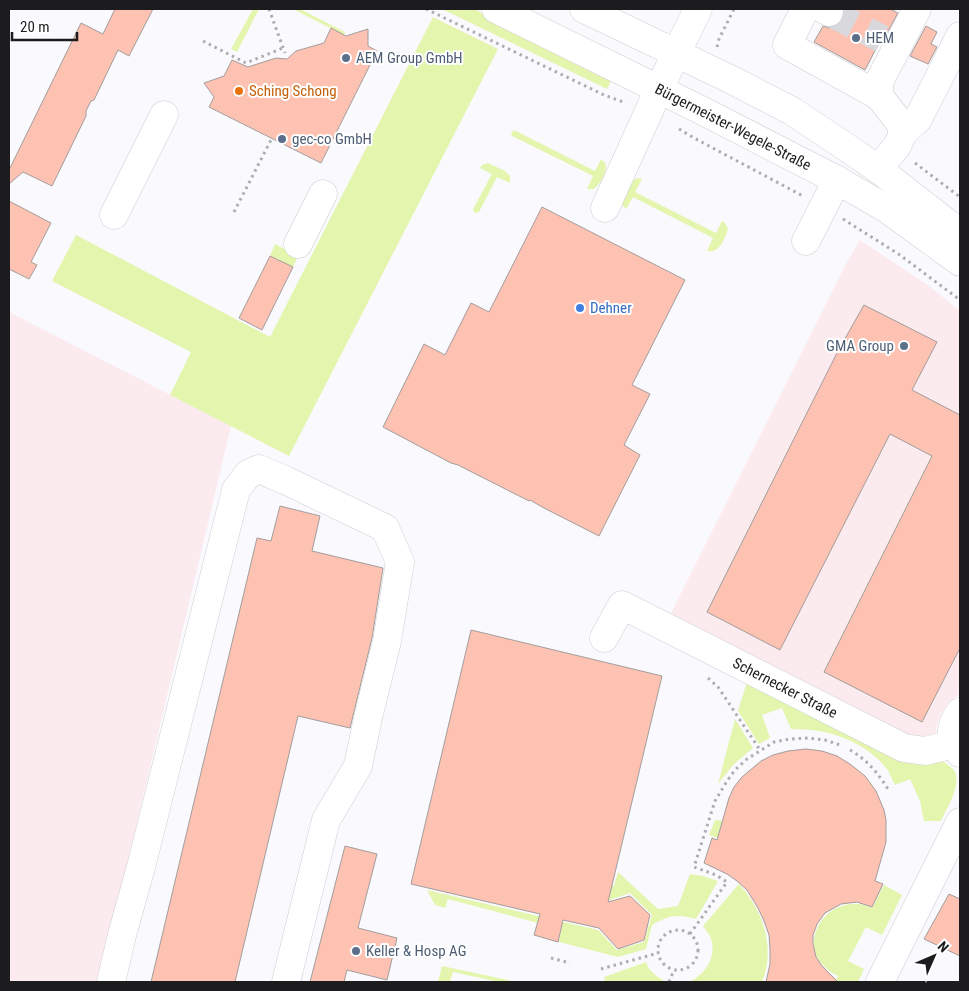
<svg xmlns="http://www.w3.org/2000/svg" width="969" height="991" viewBox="0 0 969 991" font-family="'Roboto Condensed',sans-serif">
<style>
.industrial{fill:#fbebee}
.green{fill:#e4f5ae}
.building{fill:#fdc2b1;stroke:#a29d9c}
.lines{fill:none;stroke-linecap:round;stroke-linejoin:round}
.minor-tunnel{stroke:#d9d8dc;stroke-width:28;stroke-dasharray:28 14;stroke-linecap:butt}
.minor-casing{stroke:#ceced2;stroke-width:29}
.major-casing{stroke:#ceced2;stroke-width:29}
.path{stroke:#adacb0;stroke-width:3;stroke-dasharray:2.5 4;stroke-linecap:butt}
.minor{stroke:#fff;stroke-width:28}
.major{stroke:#fff;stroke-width:28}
.service-dot{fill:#5c6f8a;stroke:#fff;stroke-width:2}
.food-dot{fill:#e8710a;stroke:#fff;stroke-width:2}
.shop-dot{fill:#3f7fe0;stroke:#fff;stroke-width:2}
.labels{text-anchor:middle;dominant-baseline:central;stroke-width:4;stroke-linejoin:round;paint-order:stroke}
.service-label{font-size:15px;fill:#4e5e75;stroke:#fff;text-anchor:start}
.food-label{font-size:15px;fill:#c56008;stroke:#fff;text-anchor:start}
.street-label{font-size:15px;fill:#1c1b1d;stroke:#fff}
.shop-label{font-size:15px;fill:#366cbe;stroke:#fff;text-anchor:start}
</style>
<rect width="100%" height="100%" fill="#faf9fe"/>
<g class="industrial">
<polygon points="860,240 929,286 960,311 960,694 950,700 941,713 936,728 937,740 924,743 670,615 847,262"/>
<polygon points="9,312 231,426 99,982 9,982"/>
</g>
<g class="green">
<polygon points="253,9 259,9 237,52 231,49"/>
<polygon points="293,9 300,9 345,32 344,35"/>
<polygon points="442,9 474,9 613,77 607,89"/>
<polygon points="433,17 498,49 289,456 170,395 191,352 52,281 76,235 270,337"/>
<path d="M514,130L595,171L601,159L606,164C607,173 601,183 594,189H587L593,176L512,136L511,133Z"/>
<polygon points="488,163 505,171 510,176 510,183 497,177 479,212 475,213 474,212 473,209 492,174 480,168 482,165"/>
<path d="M637,178L642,179L635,192L716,233L722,221L725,223L728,229C725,239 719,254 707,251L713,238L633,197L626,209L622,205V202L631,182Z"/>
<polygon points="275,244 298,256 293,267 270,256"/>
<path d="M747,682L940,759C945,763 952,767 955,772C961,786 947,808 941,821H924L920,801L910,779L895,785C892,780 890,773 886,768C871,748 843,735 819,731C810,729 800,730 791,729L782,708L762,715L770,738L759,744L738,711Z"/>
<polygon points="735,719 753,748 733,765 718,784"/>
<polygon points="715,820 739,823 721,839 709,835"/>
<path d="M618,872L658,909L678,906L690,874L703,876L718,881L696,919C677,914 669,915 652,925L646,949L618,957L559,942L561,929L448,899L445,908L435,905L427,890L598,930L617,950L644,942L652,915L630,893L604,902L598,883L614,886Z"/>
<path d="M739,884C763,910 776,948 762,982H689C706,974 718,956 710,936C708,933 705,929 703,926Z"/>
<path d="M884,885L902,895L882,935L866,927L848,961L864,969L858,982H835L838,976C829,972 820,964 816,955C807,928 830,902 857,904C862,904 867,906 872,908Z"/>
<path d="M646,962C649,971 656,976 664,981V982H605L604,977Z"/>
<polygon points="442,966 508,980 515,982 499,982 453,972 450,982 438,982"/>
</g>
<g class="building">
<polygon points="115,9 153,9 129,56 118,50 94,100 91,101 86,111 86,116 52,186 23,172 9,184 9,170 81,23 103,34"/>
<polygon points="844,9 890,9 898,13 882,42 880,41 865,70 814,42 823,26 829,28 837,25 843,19 845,12"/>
<polygon points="926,26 937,32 931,44 937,47 928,64 910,56"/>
<polygon points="331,28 346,36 368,29 368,46 377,51 321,163 209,107 214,97 204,83 224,76 232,60 248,67 276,58 287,59 296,51 324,43"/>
<polygon points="9,201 51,223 31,262 37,265 29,279 9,269"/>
<polygon points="542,207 685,280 632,385 650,394 624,445 640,455 599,536 544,508 530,500 529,501 458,465 451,463 383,427 424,344 445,355 471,303 489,312"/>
<polygon points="270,256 293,267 262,330 239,318"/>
<polygon points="864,305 937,342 912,390 960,415 960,648 922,722 824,672 932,456 890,434 780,650 707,612 838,351"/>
<polygon points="280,506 320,516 312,551 383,568 372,638 350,728 298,716 235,982 151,982 257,538 271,541"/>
<polygon points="471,630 662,676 608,902 630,896 650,915 644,940 618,949 599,928 563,920 558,942 534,935 540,914 411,884"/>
<polygon points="806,749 822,751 837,756 850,764 865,776 876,791 884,810 886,820 886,842 875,881 883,884 872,907 857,902 841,904 825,913 817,924 813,935 813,944 816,957 822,966 838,982 766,982 770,964 770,949 769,935 764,921 758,908 747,890 737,881 727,874 704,863 712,838 717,840 729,798 734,787 742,777 761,761 773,755 788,751"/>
<polygon points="345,846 377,854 358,928 397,938 387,980 347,970 344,982 310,982"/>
<polygon points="949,894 960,899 960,956 924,939"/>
</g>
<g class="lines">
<polyline class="minor-tunnel" points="829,12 882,39"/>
<defs>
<g id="minor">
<polyline points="805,9 787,45 879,96"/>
<polyline points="823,9 829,12"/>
<polyline points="903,133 918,119 960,36"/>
<polyline points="878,169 897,146 903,133 900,123 879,96 879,82 917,9"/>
<polyline points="605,208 659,89 698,9"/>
<polyline points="114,215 164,115"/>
<polyline points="806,241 837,180"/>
<polyline points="298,244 323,194"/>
<polyline points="604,638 622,605 904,748 925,751 942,747 953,743"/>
<path d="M960,712C950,725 948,741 960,753"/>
<polyline points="111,982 122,935 141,867 236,490 248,474 259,469 285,480 385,528 400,562 387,641 368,718 358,766 326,820 286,982"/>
<polyline points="880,982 960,822"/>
</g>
<g id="major">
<polyline points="496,9 701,110 837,180 887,209 960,262"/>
<polyline points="584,9 732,80 792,111 846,147 878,169 960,233"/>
</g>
</defs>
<use href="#minor" class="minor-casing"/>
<use href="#major" class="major-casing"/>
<g class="path">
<polyline points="269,9 285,53"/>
<polyline points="426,9 604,95 626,103"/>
<polyline points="203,41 246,63 283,48"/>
<polyline points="717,47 719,39 734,9"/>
<polyline points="679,129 694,138 803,196"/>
<polyline points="915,163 960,197"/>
<polyline points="234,212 272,138"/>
<polyline points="843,219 900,255 960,300"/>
<polyline points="708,678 718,687 760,750"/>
<path d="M850,750C866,759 878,773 888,789"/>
<circle cx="678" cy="950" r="20"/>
<polyline points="690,934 727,882 716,875 694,867 715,801 727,781 735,770 747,759 774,742 790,739 808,738 825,740 840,745"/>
<polyline points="551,958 570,963"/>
<polyline points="601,969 658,953"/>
<polyline points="669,982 674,970"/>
</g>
<use href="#minor" class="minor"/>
<use href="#major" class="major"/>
</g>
<g class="service-dot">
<circle cx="856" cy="38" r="5"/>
<circle cx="346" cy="58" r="5"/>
<circle cx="282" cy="139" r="5"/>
<circle cx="904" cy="346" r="5"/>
<circle cx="356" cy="951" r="5"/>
</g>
<circle class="food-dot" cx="239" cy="91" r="5"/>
<circle class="shop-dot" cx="580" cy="308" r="5"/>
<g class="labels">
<g class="service-label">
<text x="866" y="38">HEM</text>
<text x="356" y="58">AEM Group GmbH</text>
<text x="292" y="139">gec-co GmbH</text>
<text x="894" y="346" text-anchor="end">GMA Group</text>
<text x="366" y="951">Keller &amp; Hosp AG</text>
</g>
<g class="food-label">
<text x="249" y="91">Sching Schong</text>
</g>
<g class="street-label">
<text transform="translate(733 127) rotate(27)">Bürgermeister-Wegele-Straße</text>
<text transform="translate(785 688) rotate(27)">Schernecker Straße</text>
</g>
<g class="shop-label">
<text x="590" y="308">Dehner</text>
</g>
</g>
<rect width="969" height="991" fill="none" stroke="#1c1b1d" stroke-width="20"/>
<g transform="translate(934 956) rotate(45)" stroke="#ffffff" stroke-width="4" paint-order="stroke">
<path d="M0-4L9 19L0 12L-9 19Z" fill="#1c1b1d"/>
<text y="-8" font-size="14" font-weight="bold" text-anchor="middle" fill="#1c1b1d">N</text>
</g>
<path d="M12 32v8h65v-8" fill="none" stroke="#1c1b1d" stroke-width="2.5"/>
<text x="20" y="32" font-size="15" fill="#1c1b1d" stroke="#ffffff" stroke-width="4" paint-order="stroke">20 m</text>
</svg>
